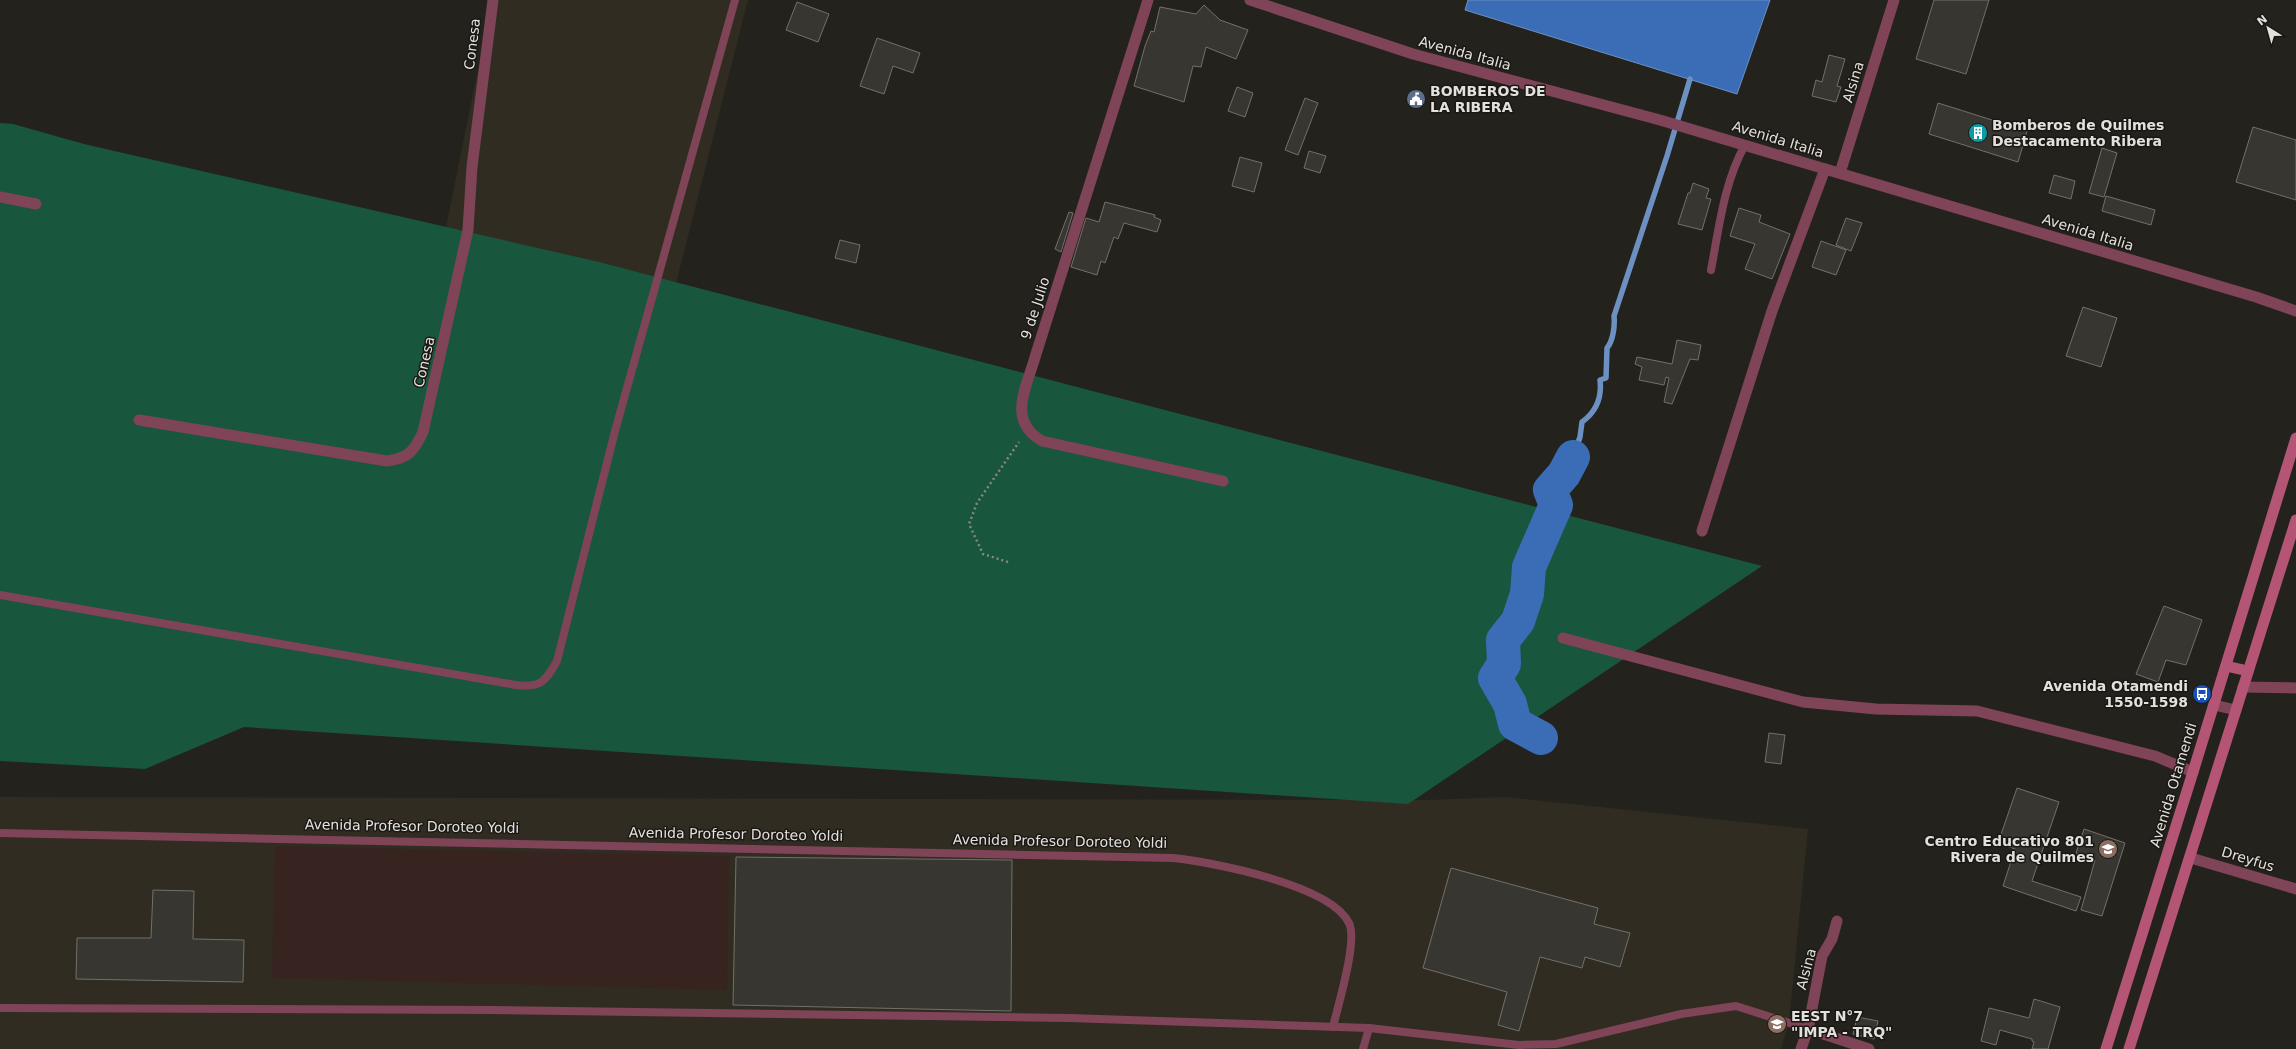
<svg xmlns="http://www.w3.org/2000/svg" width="2296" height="1049" viewBox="0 0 2296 1049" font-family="'DejaVu Sans',sans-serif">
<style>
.built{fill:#312c22}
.education{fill:#372420}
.green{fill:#18563d}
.water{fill:#3b6db7;stroke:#6d90c3}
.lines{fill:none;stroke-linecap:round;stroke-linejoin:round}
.stream{stroke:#6d90c3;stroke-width:5.5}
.river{stroke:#3b6db7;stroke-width:34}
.building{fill:#383631;stroke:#73706b}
.path{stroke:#888783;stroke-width:2.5;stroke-dasharray:2 3;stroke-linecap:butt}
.service{stroke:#804458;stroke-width:8}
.minor{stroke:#804458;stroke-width:11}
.secondary{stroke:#b45576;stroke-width:11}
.labels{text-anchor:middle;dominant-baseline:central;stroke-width:3;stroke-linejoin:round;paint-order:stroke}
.street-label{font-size:14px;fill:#e2e1de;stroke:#1b1814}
.poi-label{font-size:14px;font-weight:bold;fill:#e2e1de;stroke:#1b1814;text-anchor:start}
</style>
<rect width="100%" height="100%" fill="#24221d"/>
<g class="built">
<polygon points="492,0 748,0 569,705 406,425"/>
<polygon points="0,797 1428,800 1505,797 1808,829 1789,1022 1781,1049 0,1049"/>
</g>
<polygon class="education" points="275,846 729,856 727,990 272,978"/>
<polygon class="green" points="0,123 13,124 84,144 599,262 1762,566 1408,804 244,727 145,769 0,761"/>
<polygon class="water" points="1468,0 1770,0 1737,94 1465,10"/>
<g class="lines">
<path class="stream" d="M1573,457L1580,437L1582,422C1596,412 1602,397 1600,380L1606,378L1607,348C1613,341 1615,326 1614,316L1667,156L1690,79"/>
<polyline class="river" points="1541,738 1515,724 1510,704 1495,678 1504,664 1503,640 1518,621 1527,594 1529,567 1556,505 1550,490 1564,474 1573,457"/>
</g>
<g class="building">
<polygon points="1934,0 1989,0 1966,74 1916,59"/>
<polygon points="797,2 829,14 818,42 786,30"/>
<polygon points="1204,5 1220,20 1248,30 1236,59 1206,47 1201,67 1193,66 1184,102 1134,86 1145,46 1151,31 1154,32 1160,7 1196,14"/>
<polygon points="877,38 920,53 913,73 893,66 884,94 860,86"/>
<polygon points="1829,55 1845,59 1837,86 1841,87 1836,102 1812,96 1816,80 1822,82"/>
<polygon points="1237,87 1253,93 1245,117 1228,111"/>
<polygon points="1305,98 1318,103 1298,155 1285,150"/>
<polygon points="1938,103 2027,131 2018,162 1929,134"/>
<polygon points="2253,127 2296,140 2296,200 2236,182"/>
<polygon points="2102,148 2117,153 2104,197 2089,193"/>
<polygon points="1309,151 1326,156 1320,173 1304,168"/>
<polygon points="1240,157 1262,163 1254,192 1232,186"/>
<polygon points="2054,175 2075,181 2071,199 2049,193"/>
<polygon points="1693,183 1709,189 1706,198 1711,199 1702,230 1678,224 1688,193 1690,193"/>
<polygon points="2106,196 2155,210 2151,225 2102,211"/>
<polygon points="1105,202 1155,215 1154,217 1161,220 1157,232 1124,223 1118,239 1114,237 1105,263 1101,261 1097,275 1071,267 1086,218 1099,222"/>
<polygon points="1739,208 1761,215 1759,222 1790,234 1772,279 1745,269 1755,244 1730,236"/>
<polygon points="1069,212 1073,213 1061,252 1055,249"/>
<polygon points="1846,218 1862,223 1851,251 1836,245"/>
<polygon points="840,240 860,245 856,263 835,258"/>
<polygon points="1821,241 1846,250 1836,275 1812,267"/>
<polygon points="2083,307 2117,318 2101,367 2066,356"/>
<polygon points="1677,340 1701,345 1698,360 1690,359 1672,404 1664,402 1669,378 1666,377 1664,385 1639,380 1642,367 1635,364 1637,357 1672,364"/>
<polygon points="2164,606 2202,620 2186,665 2166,660 2158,682 2136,674"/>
<polygon points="1769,733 1785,735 1781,764 1765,762"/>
<polygon points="2017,788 2059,802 2032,881 2081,897 2076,911 2003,886 2015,849 1998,843"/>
<polygon points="2084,829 2125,843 2102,916 2081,910 2095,860 2076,853"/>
<polygon points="736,857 1012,860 1011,1011 733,1005"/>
<polygon points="1451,868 1598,908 1594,924 1630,933 1620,967 1585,957 1582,968 1540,957 1519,1031 1498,1025 1507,992 1423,968"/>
<polygon points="153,890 194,891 193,939 244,940 243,982 76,979 77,938 151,938"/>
<polygon points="2034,999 2060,1007 2048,1049 2032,1049 2034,1042 2032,1041 2032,1039 2000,1030 1996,1045 1981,1041 1989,1008 2029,1018"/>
<polygon points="1857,1017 1878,1021 1874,1039 1853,1034"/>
</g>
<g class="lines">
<polyline class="path" points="1008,562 983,554 969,524 977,503 1019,442"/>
<g class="service">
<path d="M1711,270C1719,228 1724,182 1745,145"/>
<path d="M0,595L516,685C541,688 545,682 557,661L615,431L735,0"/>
<path d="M0,833L1173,858C1212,862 1331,885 1349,923C1358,941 1338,1005 1333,1027"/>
<polyline points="0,1008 492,1010 1069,1018 1369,1028 1519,1045 1556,1044 1681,1014 1736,1006 1808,1029"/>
<polyline points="1363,1049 1369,1028"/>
</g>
<g class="minor">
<path d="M1148,0L1036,354C1027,387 1006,420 1042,441L1223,481"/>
<polyline points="1250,0 1413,54 1660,120 2256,297 2296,311"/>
<polyline points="1840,173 1894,0"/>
<polyline points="0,197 36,204"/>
<path d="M139,420L387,461C409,458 414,451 423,432L468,230L472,167L493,0"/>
<polyline points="1702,531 1772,311 1825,169"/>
<polyline points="1563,638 1803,702 1876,709 1977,711 2155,756 2193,772"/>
<polyline points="2243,687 2296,688"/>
<polyline points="2214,705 2236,710"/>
<polyline points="2191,858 2296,889"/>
<polyline points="1808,1029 1869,1049"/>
<polyline points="1801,1049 1808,1029 1822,956 1832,939 1837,921"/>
</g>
<g class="secondary">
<polyline points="2226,666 2248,671"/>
<polyline points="2106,1049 2193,772 2296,438"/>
<polyline points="2129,1049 2296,520"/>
</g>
</g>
<defs>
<symbol id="civic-disc" viewBox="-11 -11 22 22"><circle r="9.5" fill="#5c6f8a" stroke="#1b1814"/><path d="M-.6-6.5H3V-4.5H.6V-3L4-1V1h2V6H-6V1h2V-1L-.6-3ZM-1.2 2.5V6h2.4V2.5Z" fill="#fff"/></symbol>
<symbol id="building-disc" viewBox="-11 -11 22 22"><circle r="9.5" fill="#0f9aa8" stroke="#1b1814"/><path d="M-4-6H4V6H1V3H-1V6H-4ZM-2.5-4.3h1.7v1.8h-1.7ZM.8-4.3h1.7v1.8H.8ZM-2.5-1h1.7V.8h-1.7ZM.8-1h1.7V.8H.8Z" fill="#fff"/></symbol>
<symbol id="bus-disc" viewBox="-11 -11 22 22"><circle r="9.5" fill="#1a4fb4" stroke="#1b1814"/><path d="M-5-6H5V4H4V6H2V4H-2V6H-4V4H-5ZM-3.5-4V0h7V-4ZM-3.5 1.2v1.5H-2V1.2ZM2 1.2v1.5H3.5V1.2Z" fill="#fff"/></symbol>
<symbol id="school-disc" viewBox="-11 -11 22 22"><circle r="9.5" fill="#8d6e63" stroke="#1b1814"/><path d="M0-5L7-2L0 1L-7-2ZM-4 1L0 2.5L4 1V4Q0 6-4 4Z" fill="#fff"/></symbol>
</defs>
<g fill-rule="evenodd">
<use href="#civic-disc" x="1405" y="88" width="22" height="22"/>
<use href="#building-disc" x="1967" y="122" width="22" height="22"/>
<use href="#bus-disc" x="2191" y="683" width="22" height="22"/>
<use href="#school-disc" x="2097" y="838" width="22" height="22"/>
<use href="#school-disc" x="1766" y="1013" width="22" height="22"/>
</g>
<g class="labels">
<g class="street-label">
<text transform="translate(472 44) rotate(-83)">Conesa</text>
<text transform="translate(1465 53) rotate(15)">Avenida Italia</text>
<text transform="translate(1853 82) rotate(-73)">Alsina</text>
<text transform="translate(1778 139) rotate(17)">Avenida Italia</text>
<text transform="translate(2088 232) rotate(17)">Avenida Italia</text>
<text transform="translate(1035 308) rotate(-72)">9 de Julio</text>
<text transform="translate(424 362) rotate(-77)">Conesa</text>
<text transform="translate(2173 785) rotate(-73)">Avenida Otamendi</text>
<text transform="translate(412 826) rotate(1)">Avenida Profesor Doroteo Yoldi</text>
<text transform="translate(736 834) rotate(1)">Avenida Profesor Doroteo Yoldi</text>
<text transform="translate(1060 841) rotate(1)">Avenida Profesor Doroteo Yoldi</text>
<text transform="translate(2248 859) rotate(17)">Dreyfus</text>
<text transform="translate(1806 969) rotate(-75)">Alsina</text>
</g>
<g class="poi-label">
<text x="1430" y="91">BOMBEROS DE<tspan x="1430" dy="16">LA RIBERA</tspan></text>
<text x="1992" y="125">Bomberos de Quilmes<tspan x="1992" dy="16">Destacamento Ribera</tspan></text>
<text x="2188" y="686" text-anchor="end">Avenida Otamendi<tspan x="2188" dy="16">1550-1598</tspan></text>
<text x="2094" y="841" text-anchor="end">Centro Educativo 801<tspan x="2094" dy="16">Rivera de Quilmes</tspan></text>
<text x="1791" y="1016">EEST N°7<tspan x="1791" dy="16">"IMPA - TRQ"</tspan></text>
</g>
</g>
<g transform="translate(2268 28) rotate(323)" stroke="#1b1814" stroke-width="3" paint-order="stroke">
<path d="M0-3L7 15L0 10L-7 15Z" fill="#e2e1de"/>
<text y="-6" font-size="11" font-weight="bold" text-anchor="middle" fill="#e2e1de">N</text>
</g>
</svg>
